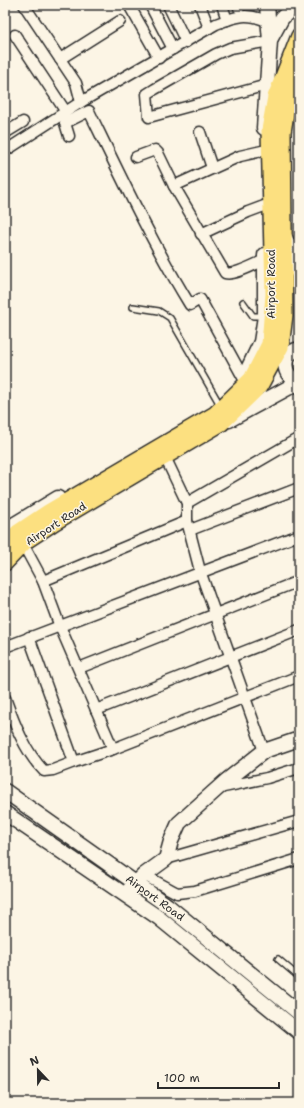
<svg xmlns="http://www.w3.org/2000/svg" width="304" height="1108" viewBox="0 0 304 1108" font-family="'Shantell Sans',sans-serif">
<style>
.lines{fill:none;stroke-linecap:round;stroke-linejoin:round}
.lane-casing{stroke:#2b2b2b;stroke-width:8}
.street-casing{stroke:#2b2b2b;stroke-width:13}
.secondary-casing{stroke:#2b2b2b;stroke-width:17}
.primary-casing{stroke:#2b2b2b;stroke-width:18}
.lane{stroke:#fcf5e5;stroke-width:5}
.street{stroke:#fcf5e5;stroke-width:10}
.secondary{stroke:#fcf5e5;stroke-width:14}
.primary{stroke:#fce080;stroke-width:15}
.labels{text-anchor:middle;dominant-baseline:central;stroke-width:3;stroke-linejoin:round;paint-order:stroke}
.street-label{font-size:11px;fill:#2b2b2b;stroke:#fcf5e5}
</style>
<rect width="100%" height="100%" fill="#fcf5e5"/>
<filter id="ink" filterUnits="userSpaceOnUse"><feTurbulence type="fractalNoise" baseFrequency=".025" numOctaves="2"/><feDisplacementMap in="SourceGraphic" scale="8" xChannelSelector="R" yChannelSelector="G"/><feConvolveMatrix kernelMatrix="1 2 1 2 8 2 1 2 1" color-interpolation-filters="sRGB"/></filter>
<g filter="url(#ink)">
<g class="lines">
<defs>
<g id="lane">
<polyline points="243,302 253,316 264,316"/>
<polyline points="133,307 159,311 170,318 219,403"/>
<polyline points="278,959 299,977"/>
</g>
<g id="street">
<polyline points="24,5 76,83 81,102"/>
<polyline points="129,5 159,58"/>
<polyline points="150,5 173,49"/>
<polyline points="168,5 186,42"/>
<polyline points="200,5 209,28"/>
<polyline points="222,5 227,20"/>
<polyline points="239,5 239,8"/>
<polyline points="15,35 66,112"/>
<polyline points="60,59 120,21"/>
<polyline points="267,85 149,117 147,94 155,89 216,54 230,48 270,41"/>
<polyline points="200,132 212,168"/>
<polyline points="5,133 23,122"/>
<path d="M69,136L65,123L89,111C121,177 152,243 190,305L200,299L244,379"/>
<path d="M5,151L81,102L216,24C237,16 247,12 269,22"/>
<path d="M136,157L155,150L158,153L174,186L225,273C234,276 255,264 265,260"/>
<polyline points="174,186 240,156 262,151"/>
<polyline points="201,234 248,212 264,206"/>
<polyline points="165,457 187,503 187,521 200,571 264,751"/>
<polyline points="187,503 299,438"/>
<polyline points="190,530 299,488"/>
<polyline points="23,544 43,581 59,624 113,749 299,676"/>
<polyline points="43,581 187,521"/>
<polyline points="5,647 299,535"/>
<polyline points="79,668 299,581"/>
<path d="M5,698C14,723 25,752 44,771L53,770L74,762L29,637"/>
<polyline points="96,710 299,630"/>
<polyline points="74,762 113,749"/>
<polyline points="219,788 267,778 299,768"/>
<polyline points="166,859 299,821"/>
<polyline points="144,875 177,893 195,891 299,859"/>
</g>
<g id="secondary">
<polyline points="270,40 282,18 295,5"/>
<polyline points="264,128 270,41 267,5"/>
<polyline points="285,237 299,273"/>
<path d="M299,349C280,354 282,376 299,382"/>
<polyline points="248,369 261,342 265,316 265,255"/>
<polyline points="229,420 299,382"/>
<polyline points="5,530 58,498"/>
<polyline points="5,791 168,906 299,1013"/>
<polyline points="5,813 159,918 299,1032"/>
<polyline points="129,890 144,875 166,859 171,841 179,823 226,781 264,751 299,739"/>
</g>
<g id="primary">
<polyline points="5,544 18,532 48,512 215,414 251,379 269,344 273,294 269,130 275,97 299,36"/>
<polyline points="5,563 26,541 55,522 222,423 260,386 281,347 285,315 283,132 288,101 299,73"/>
</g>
</defs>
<use href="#lane" class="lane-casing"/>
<use href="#street" class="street-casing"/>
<use href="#secondary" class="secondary-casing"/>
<use href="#primary" class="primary-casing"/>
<use href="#lane" class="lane"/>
<use href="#street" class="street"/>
<use href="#secondary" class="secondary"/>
<use href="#primary" class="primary"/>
</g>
</g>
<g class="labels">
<g class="street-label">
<text transform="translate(271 284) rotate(-90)">Airport Road</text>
<text transform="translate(56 524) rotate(-33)">Airport Road</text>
<text transform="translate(155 898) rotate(36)">Airport Road</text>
</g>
</g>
<rect width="304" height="1108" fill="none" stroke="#fcf5e5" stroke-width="20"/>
<rect x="10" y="10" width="284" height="1088" fill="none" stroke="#2b2b2b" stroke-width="1.5" filter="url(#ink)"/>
<g transform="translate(38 1070) rotate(338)" stroke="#fcf5e5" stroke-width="3" paint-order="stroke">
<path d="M0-3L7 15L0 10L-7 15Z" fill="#2b2b2b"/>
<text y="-6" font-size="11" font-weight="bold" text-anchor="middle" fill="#2b2b2b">N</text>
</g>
<path d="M158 1082v6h121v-6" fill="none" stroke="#2b2b2b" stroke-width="2"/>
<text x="164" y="1082" font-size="12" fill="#2b2b2b" stroke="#fcf5e5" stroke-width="3" paint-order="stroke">100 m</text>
</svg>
